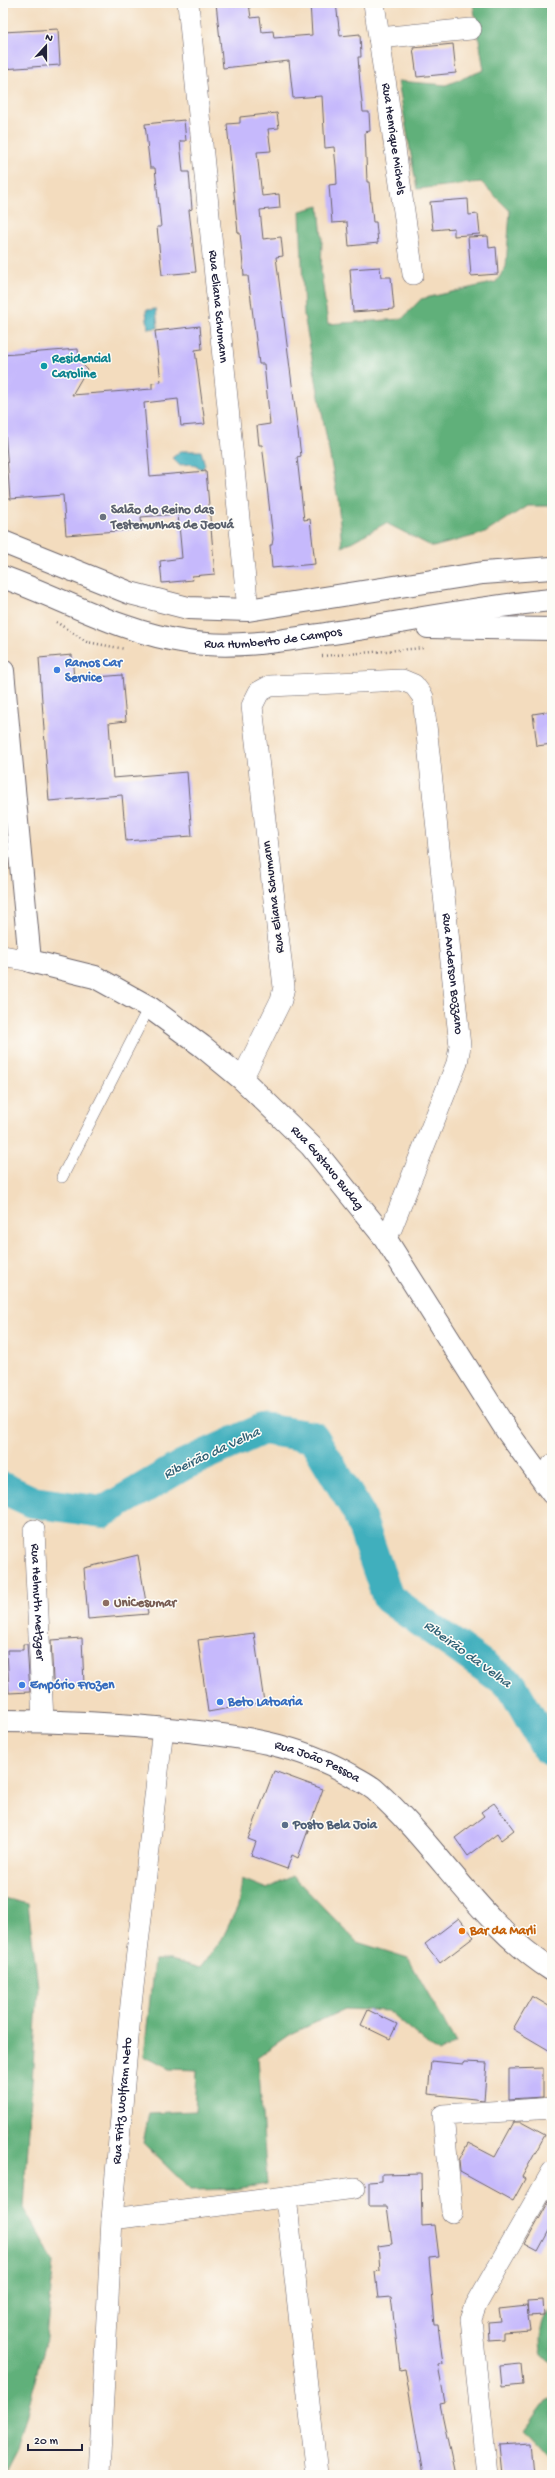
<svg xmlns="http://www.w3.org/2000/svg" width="555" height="2478" viewBox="0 0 555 2478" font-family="'Gochi Hand',sans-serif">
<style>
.forest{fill:#61b07a;stroke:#42695a}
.water{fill:#40afbd;stroke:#31687c}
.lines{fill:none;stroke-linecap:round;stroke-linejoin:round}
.river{stroke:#40afbd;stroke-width:32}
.building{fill:#c6b9fc}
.lane-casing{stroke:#6b6369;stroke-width:12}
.street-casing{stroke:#6b6369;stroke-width:22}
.secondary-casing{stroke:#6b6369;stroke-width:24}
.primary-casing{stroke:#6b6369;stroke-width:24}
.path{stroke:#6b6369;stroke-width:2.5;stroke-dasharray:1 3;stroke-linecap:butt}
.lane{stroke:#fff;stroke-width:11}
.street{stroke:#fff;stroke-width:21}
.secondary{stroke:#fff;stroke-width:22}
.primary{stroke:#fff;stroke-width:22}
.culture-dot{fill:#0f9aa8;stroke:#fdfcf7;stroke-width:1.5}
.worship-dot{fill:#6b7280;stroke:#fdfcf7;stroke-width:1.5}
.shop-dot{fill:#3f7fe0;stroke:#fdfcf7;stroke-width:1.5}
.education-dot{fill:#8d6e63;stroke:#fdfcf7;stroke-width:1.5}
.service-dot{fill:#5c6f8a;stroke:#fdfcf7;stroke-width:1.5}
.food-dot{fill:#e8710a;stroke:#fdfcf7;stroke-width:1.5}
.labels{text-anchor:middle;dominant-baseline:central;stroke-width:3;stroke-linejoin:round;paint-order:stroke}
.street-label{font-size:13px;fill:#22223b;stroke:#fdfcf7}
.culture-label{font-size:13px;font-weight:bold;fill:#0d838f;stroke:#fdfcf7;text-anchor:start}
.worship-label{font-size:13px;font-weight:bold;fill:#5b616d;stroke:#fdfcf7;text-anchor:start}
.shop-label{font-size:13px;font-weight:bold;fill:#366cbe;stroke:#fdfcf7;text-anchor:start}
.education-label{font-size:13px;font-weight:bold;fill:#785e54;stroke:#fdfcf7;text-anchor:start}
.service-label{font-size:13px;font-weight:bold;fill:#4e5e75;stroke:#fdfcf7;text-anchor:start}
.food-label{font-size:13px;font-weight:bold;fill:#c56008;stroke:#fdfcf7;text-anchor:start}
.water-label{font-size:14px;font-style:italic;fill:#306176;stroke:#fdfcf7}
</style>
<rect width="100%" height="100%" fill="#fdfcf7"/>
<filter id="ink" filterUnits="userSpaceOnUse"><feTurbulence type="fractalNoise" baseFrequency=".025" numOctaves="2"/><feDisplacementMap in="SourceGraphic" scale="8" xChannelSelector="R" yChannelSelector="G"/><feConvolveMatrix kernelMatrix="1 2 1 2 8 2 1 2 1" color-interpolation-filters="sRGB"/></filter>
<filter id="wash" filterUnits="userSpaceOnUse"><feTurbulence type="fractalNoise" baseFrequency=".012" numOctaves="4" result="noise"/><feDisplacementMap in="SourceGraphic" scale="16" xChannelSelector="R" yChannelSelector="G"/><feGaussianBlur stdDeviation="0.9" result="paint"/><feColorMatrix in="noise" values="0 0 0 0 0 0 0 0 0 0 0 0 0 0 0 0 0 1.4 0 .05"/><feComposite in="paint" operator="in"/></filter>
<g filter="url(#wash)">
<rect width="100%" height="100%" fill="#f3dcbe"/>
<g class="forest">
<polygon points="473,3 545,3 551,30 552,506 527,506 485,533 433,547 386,523 342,547 338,500 304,315 300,211 319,206 322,238 321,272 328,324 402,319 421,299 496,282 506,267 510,211 481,182 417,189 398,81 446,85 484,70"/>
<polygon points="293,1876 357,1942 408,1958 456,2043 438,2053 388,2011 345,2009 291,2034 258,2057 267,2184 236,2189 191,2190 143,2143 149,2113 195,2111 197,2070 169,2069 144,2056 154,1960 171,1960 200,1968 222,1939 238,1906 242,1879 267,1889"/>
<polygon points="3,1898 28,1904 38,1987 24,2208 54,2262 45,2346 17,2450 4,2475"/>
<path d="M552,2307V2362L542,2355C538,2340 540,2318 552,2307Z"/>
<polygon points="552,2398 552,2461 524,2431 546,2401"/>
</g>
<g class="water">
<polygon points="156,309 158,328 148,329 146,310"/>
<polygon points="181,451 201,451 205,465 202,469 191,464 179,465 172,458"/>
</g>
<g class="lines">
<polyline class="river" points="3,1488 33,1502 103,1512 183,1465 263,1429 313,1437 358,1512 388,1598 512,1686 547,1748 552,1751"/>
</g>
<g id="blocks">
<g class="building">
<polygon points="216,3 249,3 251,18 260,17 262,32 273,31 274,38 312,35 310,3 336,3 340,36 360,34 361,57 358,57 360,84 363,112 369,112 370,131 365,132 367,182 369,182 373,222 376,222 378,243 349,246 347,222 332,223 329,185 337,184 336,166 334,147 325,148 322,96 293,98 289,61 223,68"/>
<polygon points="58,29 60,65 3,69 3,32"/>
<polygon points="453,44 456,73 417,77 413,48"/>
<polygon points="277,113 279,128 268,129 271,151 257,152 262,196 279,194 280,208 260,210 263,239 281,237 283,256 276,257 301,456 297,457 304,520 310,519 315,564 272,568 270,545 272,545 273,539 264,460 262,445 259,445 257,426 270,424 264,364 259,364 248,276 244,276 240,233 238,233 227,124 240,123 240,117"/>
<polygon points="184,120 186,141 180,141 183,172 189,172 192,209 189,210 196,272 162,275 157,227 161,227 155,168 150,168 145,124"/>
<polygon points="468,199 469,215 478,214 480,234 454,236 454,228 433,230 430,202"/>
<polygon points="488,236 489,248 496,247 498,274 471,276 468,237"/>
<polygon points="380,267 381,277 391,277 394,309 353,312 350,269"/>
<polygon points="200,326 202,349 195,350 205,424 181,426 178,399 144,403 150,476 206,471 215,574 192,576 193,580 162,583 160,561 182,558 178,514 141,517 142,529 66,535 63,495 10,499 3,402 3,355 78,349 79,361 87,369 72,395 152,389 152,383 161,382 155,331"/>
<polygon points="72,655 74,679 122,675 126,721 109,723 113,778 187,772 192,836 126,841 122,795 49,801 39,658"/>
<polygon points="552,711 552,744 537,746 533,714"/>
<polygon points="138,1555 148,1614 88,1619 84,1568"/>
<polygon points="254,1633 264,1702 208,1712 198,1640"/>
<polygon points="82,1638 84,1685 63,1686 53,1680 51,1640"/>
<polygon points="23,1644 27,1644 30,1692 9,1693 7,1650 23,1650"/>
<polygon points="274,1771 323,1789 298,1858 292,1855 287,1869 251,1856 256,1842 248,1839"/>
<polygon points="494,1803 514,1830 501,1840 497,1834 468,1856 455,1838 484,1816 481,1812"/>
<polygon points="459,1918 474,1937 440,1963 425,1944"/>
<polygon points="532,1996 552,2008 552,2052 513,2029"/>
<polygon points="368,2010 397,2024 390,2039 361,2025"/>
<polygon points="431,2061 463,2064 464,2062 487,2063 484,2100 428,2094"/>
<polygon points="543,2068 543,2097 509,2099 509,2069"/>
<polygon points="514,2122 521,2122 545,2135 522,2177 525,2179 513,2201 460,2172 459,2160 468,2143 495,2157"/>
<polygon points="421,2173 422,2226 435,2225 439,2257 429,2258 435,2325 438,2325 443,2364 438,2365 445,2403 440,2404 455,2475 423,2475 405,2369 400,2370 391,2297 378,2298 375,2272 380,2271 378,2246 392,2244 387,2206 369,2206 369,2182 382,2181 382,2174"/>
<polygon points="552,2196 552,2225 538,2251 525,2244"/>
<polygon points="543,2300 544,2315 528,2316 530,2330 503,2332 503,2339 489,2340 488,2322 501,2321 499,2309 527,2306 528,2315 527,2301"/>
<polygon points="521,2364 523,2385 502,2387 500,2366"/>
<polygon points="531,2443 534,2475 502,2475 499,2445"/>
</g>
</g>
</g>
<g filter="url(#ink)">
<use href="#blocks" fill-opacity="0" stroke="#6b6369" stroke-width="1"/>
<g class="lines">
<defs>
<polyline id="lane" points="62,1177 149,1007"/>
<g id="street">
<path id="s1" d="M188,3L248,610"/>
<path id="s2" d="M374,3L413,274"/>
<polyline points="379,38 471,29"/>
<polyline points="3,956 30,961"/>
<path id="s3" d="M242,1079L281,1000L284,987L252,706L259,692L270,686L402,680L414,685L423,697L460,1046L457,1063L392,1227L385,1238"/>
<polyline points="545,1485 552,1465"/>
<path id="s4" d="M34,1530L43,1721"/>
<polyline points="286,2197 317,2475"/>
<polyline points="452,2212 443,2115 552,2108"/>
<polyline points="112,2219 355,2188"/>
<path id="s5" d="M99,2475L112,2219L131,2004L163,1728"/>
<polyline points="487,2475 471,2319 476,2305 552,2172"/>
</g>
<g id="secondary">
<path id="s6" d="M3,671L30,961L95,977L149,1007L202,1046L242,1079L311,1146L385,1238L507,1431L552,1493"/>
<path id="s7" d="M3,1721C62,1721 120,1724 179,1730C239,1736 298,1744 351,1775C359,1780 368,1784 375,1790C438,1846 481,1925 552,1970"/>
</g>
<g id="primary">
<polyline points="3,542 130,593 188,608 248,610 483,573 552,568"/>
<path id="s8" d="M3,577C64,599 122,633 187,642C234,649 280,641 325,634C401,623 476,607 552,600"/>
<polyline points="428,627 552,629"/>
</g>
</defs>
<use href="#lane" class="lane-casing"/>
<use href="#street" class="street-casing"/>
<use href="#secondary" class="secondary-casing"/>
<use href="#primary" class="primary-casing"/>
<g class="path">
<polyline points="56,622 87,642 125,649"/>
<polyline points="322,656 424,648"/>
</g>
<use href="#lane" class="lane"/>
<use href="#street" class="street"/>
<use href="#secondary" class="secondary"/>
<use href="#primary" class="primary"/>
</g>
</g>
<circle class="culture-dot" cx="44" cy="366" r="4"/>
<circle class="worship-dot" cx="103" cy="517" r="4"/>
<g class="shop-dot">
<circle cx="57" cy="670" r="4"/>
<circle cx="22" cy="1685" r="4"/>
<circle cx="220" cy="1702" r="4"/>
</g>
<circle class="education-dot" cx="106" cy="1603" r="4"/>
<circle class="service-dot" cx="285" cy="1825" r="4"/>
<circle class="food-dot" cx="462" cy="1931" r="4"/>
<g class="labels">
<g class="street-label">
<text stroke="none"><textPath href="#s2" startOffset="137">Rua Henrique Michels</textPath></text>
<text stroke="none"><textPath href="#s1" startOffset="305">Rua Eliana Schumann</textPath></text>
<text stroke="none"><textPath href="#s8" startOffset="282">Rua Humberto de Campos</textPath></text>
<text transform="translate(274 897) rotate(-97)">Rua Eliana Schumann</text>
<text stroke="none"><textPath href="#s3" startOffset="851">Rua Anderson Bozzano</textPath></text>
<text stroke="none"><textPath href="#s6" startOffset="661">Rua Gustavo Budag</textPath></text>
<text stroke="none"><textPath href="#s4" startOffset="72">Rua Helmuth Metzger</textPath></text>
<text stroke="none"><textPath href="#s7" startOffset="319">Rua João Pessoa</textPath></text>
<text stroke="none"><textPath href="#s5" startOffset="375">Rua Fritz Wolfram Neto</textPath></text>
</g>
<g class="culture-label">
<text x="52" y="359">Residencial<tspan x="52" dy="15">Caroline</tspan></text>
</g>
<g class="worship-label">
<text x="111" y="510">Salão do Reino das<tspan x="111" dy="15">Testemunhas de Jeová</tspan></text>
</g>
<g class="shop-label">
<text x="65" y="663">Ramos Car<tspan x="65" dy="15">Service</tspan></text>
<text x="30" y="1685">Empório Frozen</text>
<text x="228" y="1702">Beto Latoaria</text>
</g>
<g class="education-label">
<text x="114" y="1603">UniCesumar</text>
</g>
<g class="service-label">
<text x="293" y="1825">Posto Bela Joia</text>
</g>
<g class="food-label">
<text x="470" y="1931">Bar da Marli</text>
</g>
<g class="water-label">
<text transform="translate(212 1454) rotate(-25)">Ribeirão da Velha</text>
<text transform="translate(467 1655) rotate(36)">Ribeirão da Velha</text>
</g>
</g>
<rect width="555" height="2478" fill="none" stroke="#fdfcf7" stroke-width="16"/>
<g transform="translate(46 46) rotate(21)" stroke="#fdfcf7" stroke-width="3" paint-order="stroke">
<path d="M0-3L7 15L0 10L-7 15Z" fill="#22223b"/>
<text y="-6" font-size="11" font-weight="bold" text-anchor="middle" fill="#22223b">N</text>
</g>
<path d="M28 2444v6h54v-6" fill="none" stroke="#22223b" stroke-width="2"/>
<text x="34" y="2444" font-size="12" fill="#22223b" stroke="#fdfcf7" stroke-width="3" paint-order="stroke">20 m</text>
</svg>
